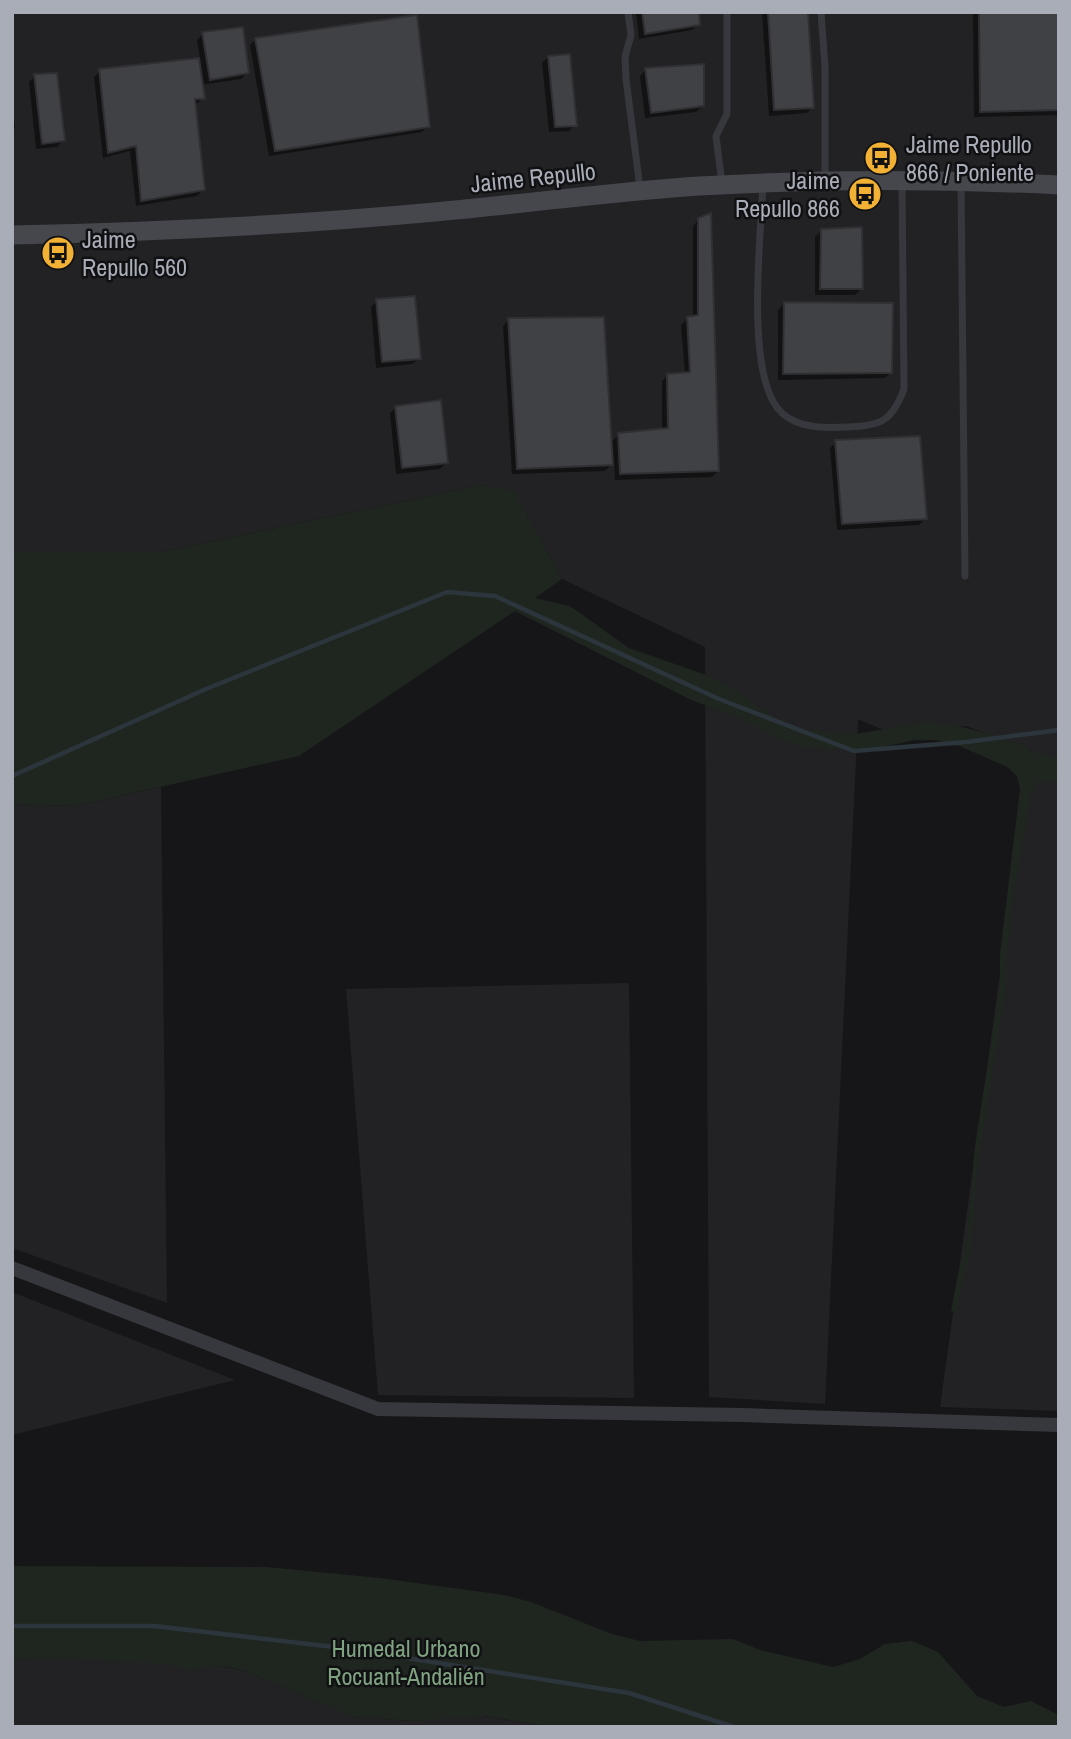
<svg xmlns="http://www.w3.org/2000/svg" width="1071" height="1739" viewBox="0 0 1071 1739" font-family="'Archivo Narrow',sans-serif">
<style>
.built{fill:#222225}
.green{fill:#1e261f}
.shadow{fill:#0007}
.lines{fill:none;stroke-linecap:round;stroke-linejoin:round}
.stream{stroke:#2c353c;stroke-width:4.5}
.building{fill:#404145;stroke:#303034;stroke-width:2}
.lane{stroke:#37383d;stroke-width:7}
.street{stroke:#37383d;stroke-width:14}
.secondary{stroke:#45474d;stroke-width:19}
.labels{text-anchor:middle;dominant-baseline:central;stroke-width:5;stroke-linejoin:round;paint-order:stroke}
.poi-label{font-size:24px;fill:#a8adb8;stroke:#111113;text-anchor:start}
.street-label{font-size:24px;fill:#a8adb8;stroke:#111113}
.park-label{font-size:24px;fill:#7fa381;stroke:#111113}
</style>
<rect width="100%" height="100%" fill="#161618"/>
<g class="built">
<polygon points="12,12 1059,12 1059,1411 940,1407 1031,750 966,726 886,731 858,719 825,1404 709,1397 705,647 562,579 514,492 482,485 161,552 12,552"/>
<polygon points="161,787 167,1303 12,1248 12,804 75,806"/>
<polygon points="629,983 634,1398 378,1395 346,989"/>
<polygon points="12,1292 235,1380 12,1435"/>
<polygon points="70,1657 218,1666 246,1671 354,1717 413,1721 470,1714 551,1727 12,1727 12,1660"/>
</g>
<g class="green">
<polygon points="482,485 514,491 562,579 535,598 570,606 629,648 712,677 732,688 769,714 799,729 850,735 926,722 962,727 997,736 1024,746 1032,752 1059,757 1059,782 1038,781 1031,793 1013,901 1007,953 1006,986 978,1164 971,1248 956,1312 951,1311 958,1274 966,1247 975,1146 1000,986 1000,954 1020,789 1017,776 1007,767 962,747 936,740 915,740 869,750 807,748 773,736 738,717 691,700 515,611 299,756 75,806 12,804 12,552 161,552"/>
<polygon points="12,1566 267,1567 380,1578 504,1595 531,1602 612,1634 640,1641 733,1639 760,1650 833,1667 860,1659 885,1644 912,1641 938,1652 977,1696 1004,1707 1031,1701 1059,1715 1059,1727 551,1727 485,1716 413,1721 353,1717 246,1671 227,1667 212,1666 189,1670 168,1664 63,1658 12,1660"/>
</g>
<g class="shadow">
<polygon points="636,12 697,12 698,24 692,30 639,39"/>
<polygon points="762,12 807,12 813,107 807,113 769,116"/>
<polygon points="973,12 1059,12 1059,115 974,117"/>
<polygon points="203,34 247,73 241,79 201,85 203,98 197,104 193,104 203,190 197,196 136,206 130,151 103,158 94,77 100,71 200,60 197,40"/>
<polygon points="256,39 428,126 422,132 269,156 250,45"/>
<polygon points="548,57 575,125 569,131 549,132 542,63"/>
<polygon points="646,69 703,106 696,112 645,118 640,76"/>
<polygon points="35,76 63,140 57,147 36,149 29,82"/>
<polygon points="12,101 15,128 12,131"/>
<polygon points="699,219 718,471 712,477 615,480 614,462 605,471 512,474 503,326 509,320 610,444 618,435 662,430 662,381 668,375 685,374 681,325 687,319 693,318 693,226"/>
<polygon points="821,231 862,288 855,295 815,295 815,237"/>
<polygon points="377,301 419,358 413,364 376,368 371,307"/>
<polygon points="785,303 891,372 885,378 778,380 778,310"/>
<polygon points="396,407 446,463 440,469 396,474 390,413"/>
<polygon points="836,442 925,519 919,525 837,530 830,448"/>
</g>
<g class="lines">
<g class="stream">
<polyline points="12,776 206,689 447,592 495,596 719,699 854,751 966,742 1059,730"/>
<polyline points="12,1626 154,1626 343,1648 629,1693 734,1727"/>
</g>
</g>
<g class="building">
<polygon points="642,12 699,12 700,25 645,34"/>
<polygon points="768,12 808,12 814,108 774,110"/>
<polygon points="979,12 1059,12 1059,110 980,112"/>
<polygon points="417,15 430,127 275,151 255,38"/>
<polygon points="243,27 249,73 210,80 202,32"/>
<polygon points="570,54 577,126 555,127 548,56"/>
<polygon points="199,58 205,99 195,99 205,190 141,201 136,146 108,153 99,69"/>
<polygon points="704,64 704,106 651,113 645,68"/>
<polygon points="57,73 65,141 42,144 34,74"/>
<polygon points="711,213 719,471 620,474 618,433 668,428 667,374 690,372 687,317 698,315 698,218"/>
<polygon points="862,227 863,289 820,289 821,229"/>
<polygon points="415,296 421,359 382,362 376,299"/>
<polygon points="784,302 893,303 892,373 783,374"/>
<polygon points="604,317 613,465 517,469 508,318"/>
<polygon points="441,400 448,463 402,468 395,406"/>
<polygon points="920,436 927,519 842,524 835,440"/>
</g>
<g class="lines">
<g class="lane">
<polyline points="628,12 631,35 625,57 626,79 640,188"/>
<polyline points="821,12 825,67 825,181"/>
<polyline points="961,182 965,576"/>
<polyline points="722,184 716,136 727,114 727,12"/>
<path d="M763,184C761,235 744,379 782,413C799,429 827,428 848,427C881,426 892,421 904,389L902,182"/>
</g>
<polyline class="street" points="12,1268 378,1409 742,1415 1059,1425"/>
<path class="secondary" d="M12,235C153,232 295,225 435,212C523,204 611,192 699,186C819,179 939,179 1059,185"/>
</g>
<defs>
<symbol id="bus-disc" viewBox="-11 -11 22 22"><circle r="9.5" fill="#f2b134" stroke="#111113"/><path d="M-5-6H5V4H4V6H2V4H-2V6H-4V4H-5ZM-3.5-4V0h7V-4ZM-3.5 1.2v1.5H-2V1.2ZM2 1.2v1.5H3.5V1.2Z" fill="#111"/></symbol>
</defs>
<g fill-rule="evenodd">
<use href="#bus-disc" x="862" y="139" width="38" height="38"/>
<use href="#bus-disc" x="846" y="175" width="38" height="38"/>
<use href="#bus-disc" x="39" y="234" width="38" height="38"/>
</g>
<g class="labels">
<g class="poi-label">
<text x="906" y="144">Jaime Repullo<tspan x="906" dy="28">866 / Poniente</tspan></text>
<text x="840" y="180" text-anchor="end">Jaime<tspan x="840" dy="28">Repullo 866</tspan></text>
<text x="82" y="239">Jaime<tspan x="82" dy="28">Repullo 560</tspan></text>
</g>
<g class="street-label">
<text transform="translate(533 177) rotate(-6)">Jaime Repullo</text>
</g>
<g class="park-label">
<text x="406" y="1648">Humedal Urbano<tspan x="406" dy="28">Rocuant-Andalién</tspan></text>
</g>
</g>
<rect width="1071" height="1739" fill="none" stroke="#a8adb8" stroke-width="28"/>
</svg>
